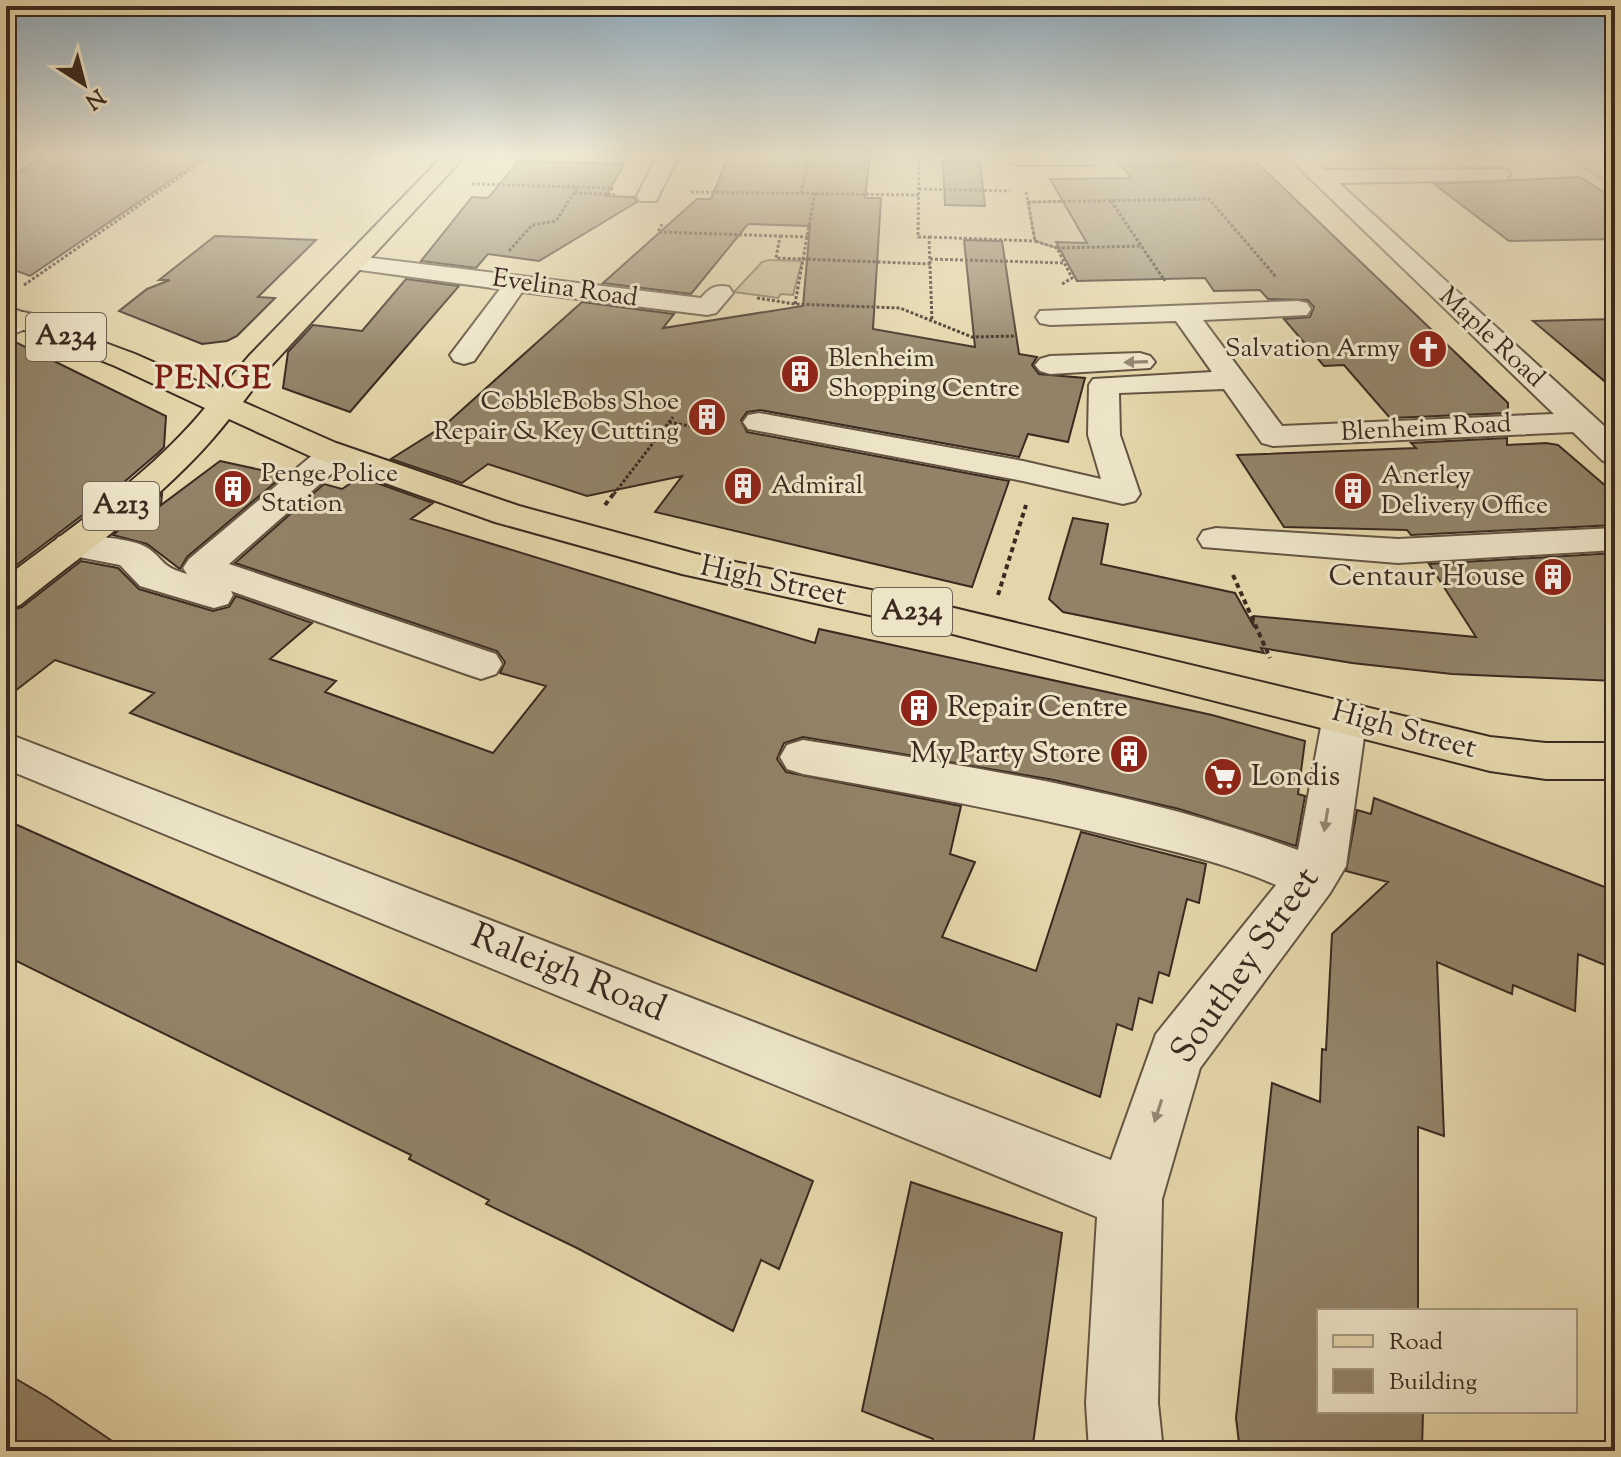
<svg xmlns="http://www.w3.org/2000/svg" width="1621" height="1457" viewBox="0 0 1621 1457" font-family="'Sorts Mill Goudy',serif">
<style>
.green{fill:#c7b993;stroke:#80725a;stroke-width:2}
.building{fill:#928368;stroke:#3a2a20;stroke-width:2}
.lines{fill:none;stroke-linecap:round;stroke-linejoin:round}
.minor-casing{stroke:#645542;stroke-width:4}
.major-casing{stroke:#3a2a20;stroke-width:4}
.path-far1{stroke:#3a2a20;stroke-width:3;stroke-dasharray:3 2;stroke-linecap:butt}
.path{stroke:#3a2a20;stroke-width:4;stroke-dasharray:5 4;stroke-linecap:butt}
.minor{fill:#ede4c8;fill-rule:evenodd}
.major{fill:#e4d6aa;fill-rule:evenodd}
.oneway{fill:#948774}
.labels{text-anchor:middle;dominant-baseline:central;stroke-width:6;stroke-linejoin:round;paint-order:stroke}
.far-street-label{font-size:26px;fill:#3a2a20;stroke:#ede4c8}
.far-poi-label{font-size:26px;fill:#3a2a20;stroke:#ede4c8;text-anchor:start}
.shield{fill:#ede4c8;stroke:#706252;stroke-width:2}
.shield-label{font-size:28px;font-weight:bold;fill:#3a2a20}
.poi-label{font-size:30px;fill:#3a2a20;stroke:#ede4c8;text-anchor:end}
.street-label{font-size:30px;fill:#3a2a20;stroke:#ede4c8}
.far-district-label{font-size:32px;font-weight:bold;letter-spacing:2px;fill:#7a1f14;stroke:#ede4c8}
.near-street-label{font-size:36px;fill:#3a2a20;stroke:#ede4c8}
</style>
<rect width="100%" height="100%" fill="#e4d6aa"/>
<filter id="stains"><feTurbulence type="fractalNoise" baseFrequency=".0025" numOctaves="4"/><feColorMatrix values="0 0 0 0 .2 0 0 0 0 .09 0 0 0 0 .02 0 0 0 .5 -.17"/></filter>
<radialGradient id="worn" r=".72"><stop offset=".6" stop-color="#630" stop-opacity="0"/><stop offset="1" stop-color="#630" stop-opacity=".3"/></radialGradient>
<!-- green -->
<path class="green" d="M1566,157H1615V187Z
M1111,201L1142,246L1057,248L1035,241L1028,202Z
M769,260L802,261L793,295L781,294L778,298L734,292L762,262Z"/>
<!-- building -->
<path class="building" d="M44,157H205L30,276L6,267V179Z
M728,157H870L865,198H881L873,329L975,347L964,240L1002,241L1019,354L1037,357L1032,365L1039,374L1085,378L1068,442L1028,434L1019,457L760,410L747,412L741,420L747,432L1009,481L972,587L655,512L682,476L587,496L488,464L462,483L391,459L445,425L582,302L674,314L663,328L803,306L810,226L748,224L691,294L603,283L697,199H711Z
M1115,157H1251L1508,403V413L1390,418L1344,365L1324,366L1284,319L1310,317L1314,307L1308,300L1268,299L1260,290L1214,291L1205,278L1077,281L1056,242L1087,243L1050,179L1131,178Z
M519,161L624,164L606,196L634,197L637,202L539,261L488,254L476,268L421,261L472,197L488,198Z
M943,161L980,162L985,206L945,205Z
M1580,177L1615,199V239L1509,241L1434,184Z
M215,236L316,240L258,297L275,298L237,336L227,341L202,344L119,311L147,289L170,280H159Z
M406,279L459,286L350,412L283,388L288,352L313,325L362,331Z
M1615,319V390L1533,321Z
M9,339L166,416L164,447L158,453L109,495L6,573V340Z
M1507,438V445L1546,443L1558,445L1615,494V525L1411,535L1407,530L1284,527L1237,455L1416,448L1411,443Z
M220,461L284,475L187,557L180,569L147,544L113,535L162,494L161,505Z
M360,477L433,503L411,519L815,643L819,629L1212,715L1305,741L1298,794L1305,796L1296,846L1179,809L1054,780L803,737L784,743L777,759L786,772L961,806L950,854L975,862L942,937L1036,971L1081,832L1206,864L1199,903L1187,899L1169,976L1159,972L1152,1003L1139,998L1132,1030L1117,1024L1100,1097L515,860L130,713L154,693L55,660L6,698V612L22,607L81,561L118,568L139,589L213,611L229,607L236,596L312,623L270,659L336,681L325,692L493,753L546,686L500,673L505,662L497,651L235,563L324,484L342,489Z
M1073,518L1108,524L1101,564L1235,593L1253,625L1254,616L1476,637L1429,564L1615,553V681L1452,674L1352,663L1261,648L1264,653L1063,612L1049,599Z
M1374,798L1615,891V969L1578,954L1575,1011L1513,985L1512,994L1437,962L1444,1136L1418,1127V1311H1319V1411H1423L1422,1451H1240L1236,1418L1272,1083L1320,1102L1322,1049L1326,1050L1332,934L1388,882L1346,871L1357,810L1371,814Z
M6,820L813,1181L779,1269L761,1260L733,1331L577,1248L486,1204L489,1200L409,1159L411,1155L6,956Z
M911,1182L1062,1233L1032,1451H931L933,1439L862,1411Z
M6,1373L47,1397L127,1451H6Z"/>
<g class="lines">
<defs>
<path id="minor" d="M657,157H678L656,201H640L637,196Z
M1010,157H1101L1102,159L1092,165H1019L1012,163Z
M1288,157H1310L1325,170L1507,169L1510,174L1507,179L1499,180L1339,183L1615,436V464L1603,461L1573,432L1273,446L1262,443L1224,389L1119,393L1120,435L1140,494L1135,501L1123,504L1023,481L759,431L748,429L743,422L748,415L759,413L1023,461L1101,479L1088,435L1089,385L1093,379L1212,372L1176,321L1050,325L1040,323L1036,317L1040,311L1298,301L1307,303L1311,309L1307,315L1203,320L1282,426L1554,414Z
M355,256L701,298C710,288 715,284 729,287L733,293L716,313L707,315L522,292L474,361L464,364L454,361L450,355L500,289L346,268L343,263L346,258Z
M23,312L33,314L37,320L33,326L6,337V318Z
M1140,353L1150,356L1155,362L1150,368L1050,374L1040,371L1035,365L1040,359L1050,356Z
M334,444L346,447L350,454L346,461L229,564L496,654L502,664L496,674L481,679L466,674L231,591L233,595L228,604L214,608L200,604L140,586L120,565L58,553L53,545L58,537C75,533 131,538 146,547C166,560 159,566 187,574L183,568L189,559L322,447Z
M1216,528L1398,539L1615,528V550L1398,563L1203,547L1198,539L1203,531Z
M1345,700L1360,705L1367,716L1346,866L1330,893L1200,1068L1162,1199L1158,1403L1163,1451H1089L1086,1403L1097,1217L6,769V733L1111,1160L1156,1034L1276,885C1226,863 1172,851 1119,838C1014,812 909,793 803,774L787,769L780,757L787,745L803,740C966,766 1144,792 1298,850L1323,716L1330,705Z"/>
<path id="major" d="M442,157H464L269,368L243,402L336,443L519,506L696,554L929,602L1490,737L1546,743H1615V779H1546L1490,771L929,628L682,574L495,522L312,457L229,419C172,492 92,547 20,605L6,609V577C75,524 150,475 205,408L115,366L6,323V306L135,354L219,391L249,356Z"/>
</defs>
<!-- minor casing -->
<use href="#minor" class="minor-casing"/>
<!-- major casing -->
<use href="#major" class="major-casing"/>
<!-- path-far1 -->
<path class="path-far1" d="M919,157L918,237H929L932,321
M1127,167L1181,166L1173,157
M472,184L612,188L609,194L616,195
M919,189L1010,191
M691,192L919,195
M1026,192L1028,202L1209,199L1276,277
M574,193L609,194
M801,193L809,157
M1111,201L1165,281
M1028,202L1035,241L1057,248
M662,224L658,232L780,236L776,258L931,264
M780,236L808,237
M929,237L1035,241
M509,251L532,225L556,221L577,188
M930,259L1065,263
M1062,284L1072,278L1057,248L1142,246
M24,285L209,157
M757,298L795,304L900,308L972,337L1017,336
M795,304L815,192
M669,422L715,431L723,429
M1437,463L1462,491
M614,494L673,417"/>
<!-- path -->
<path class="path" d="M605,505L615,492
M1233,575L1270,658
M998,595L1026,505"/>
<!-- minor -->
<use href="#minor" class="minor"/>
<!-- major -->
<use href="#major" class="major"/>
</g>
<!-- one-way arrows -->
<defs><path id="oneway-solid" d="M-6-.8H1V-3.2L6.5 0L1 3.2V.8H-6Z" transform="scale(2)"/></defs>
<g class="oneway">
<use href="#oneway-solid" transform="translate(1136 362) rotate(178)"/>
<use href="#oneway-solid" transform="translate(1326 820) rotate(99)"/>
<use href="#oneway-solid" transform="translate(1158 1111) rotate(108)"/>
</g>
<!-- sky -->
<linearGradient id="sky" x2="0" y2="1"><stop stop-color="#8faabc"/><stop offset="0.43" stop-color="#f3edd9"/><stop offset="1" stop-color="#f3edd9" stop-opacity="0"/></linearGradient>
<rect width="1621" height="361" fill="url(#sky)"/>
<!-- icons -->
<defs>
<symbol id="church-disc" viewBox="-11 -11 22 22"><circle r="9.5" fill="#8f2418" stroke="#ede4c8"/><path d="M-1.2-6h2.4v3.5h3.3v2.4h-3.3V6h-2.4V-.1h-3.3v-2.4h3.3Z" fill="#fff"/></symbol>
<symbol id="building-disc" viewBox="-11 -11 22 22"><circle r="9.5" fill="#8f2418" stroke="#ede4c8"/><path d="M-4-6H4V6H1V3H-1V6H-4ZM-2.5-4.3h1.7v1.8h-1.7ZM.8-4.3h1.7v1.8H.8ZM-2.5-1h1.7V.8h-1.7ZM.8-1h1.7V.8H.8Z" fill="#fff"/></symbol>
<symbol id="supermarket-disc" viewBox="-11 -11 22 22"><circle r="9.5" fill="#8f2418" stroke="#ede4c8"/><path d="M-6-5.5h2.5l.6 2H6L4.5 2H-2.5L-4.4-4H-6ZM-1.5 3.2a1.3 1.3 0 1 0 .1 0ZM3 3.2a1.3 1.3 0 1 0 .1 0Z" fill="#fff"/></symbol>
</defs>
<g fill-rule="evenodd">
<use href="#church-disc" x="1406" y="327" width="44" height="44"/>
<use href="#building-disc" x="778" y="352" width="44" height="44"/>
<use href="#building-disc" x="685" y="395" width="44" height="44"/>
<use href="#building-disc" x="721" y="464" width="44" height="44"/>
<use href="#building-disc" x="211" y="467" width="44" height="44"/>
<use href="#building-disc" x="1331" y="469" width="44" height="44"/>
<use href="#building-disc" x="1531" y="555" width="44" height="44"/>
<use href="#building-disc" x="897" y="686" width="44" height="44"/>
<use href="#building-disc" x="1107" y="732" width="44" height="44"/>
<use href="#supermarket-disc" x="1201" y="755" width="44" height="44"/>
</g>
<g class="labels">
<!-- far-street labels -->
<g class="far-street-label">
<text transform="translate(565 289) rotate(8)">Evelina Road</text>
<text transform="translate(1491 338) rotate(43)">Maple Road</text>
<text transform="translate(1426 429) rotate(-3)">Blenheim Road</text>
</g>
<!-- far-poi labels -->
<g class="far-poi-label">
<text x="1400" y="349" text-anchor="end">Salvation Army</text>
<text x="828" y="359">Blenheim<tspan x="828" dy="30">Shopping Centre</tspan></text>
<text x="679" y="402" text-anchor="end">CobbleBobs Shoe<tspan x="679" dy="30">Repair &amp; Key Cutting</tspan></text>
<text x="261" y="474">Penge Police<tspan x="261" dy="30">Station</tspan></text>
<text x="1381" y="476">Anerley<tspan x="1381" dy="30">Delivery Office</tspan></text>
<text x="771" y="486">Admiral</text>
</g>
<!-- shield labels -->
<g class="shield">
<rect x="26" y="313" width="80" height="48" rx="6"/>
<rect x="83" y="482" width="76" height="48" rx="6"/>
<rect x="872" y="588" width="80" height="48" rx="6"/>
</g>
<g class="shield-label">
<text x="66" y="337">A234</text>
<text x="121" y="506">A213</text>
<text x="912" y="612">A234</text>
</g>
<!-- poi labels -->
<g class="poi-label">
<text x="1525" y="577">Centaur House</text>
<text x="947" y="708" text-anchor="start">Repair Centre</text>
<text x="1101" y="754">My Party Store</text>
<text x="1251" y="777" text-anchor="start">Londis</text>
</g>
<!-- street labels -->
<g class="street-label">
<text transform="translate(773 582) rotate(12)">High Street</text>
<text transform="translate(1404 731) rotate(15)">High Street</text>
</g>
<!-- far-district labels -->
<g class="far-district-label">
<text x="214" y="380">PENGE</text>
</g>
<!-- near-street labels -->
<g class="near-street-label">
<text transform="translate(1246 966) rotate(-55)">Southey Street</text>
<text transform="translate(568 974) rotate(22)">Raleigh Road</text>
</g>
</g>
<!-- margin -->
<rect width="1621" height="1457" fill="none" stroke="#e4d6aa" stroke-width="32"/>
<rect x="8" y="8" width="1605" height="1441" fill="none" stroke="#3a2a20" stroke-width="4"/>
<rect x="16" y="16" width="1589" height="1425" fill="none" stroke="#3a2a20" stroke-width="2"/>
<!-- legend -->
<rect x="1317" y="1309" width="260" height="104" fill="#ede4c8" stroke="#a59a85" stroke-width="2"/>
<rect x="1333" y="1335" width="40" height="12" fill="#e4d6aa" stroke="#a59a85" stroke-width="2"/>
<text x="1389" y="1349" font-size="24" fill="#3a2a20">Road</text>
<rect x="1333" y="1369" width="40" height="24" fill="#928368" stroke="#a59a85" stroke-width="2"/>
<text x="1389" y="1389" font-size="24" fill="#3a2a20">Building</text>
<!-- north arrow -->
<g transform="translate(84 84) rotate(144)" stroke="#ede4c8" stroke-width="6" paint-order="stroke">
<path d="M0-6L14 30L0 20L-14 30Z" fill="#3a2a20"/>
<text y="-12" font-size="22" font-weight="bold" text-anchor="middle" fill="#3a2a20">N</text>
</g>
<rect width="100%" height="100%" filter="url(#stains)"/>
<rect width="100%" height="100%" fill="url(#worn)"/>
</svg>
